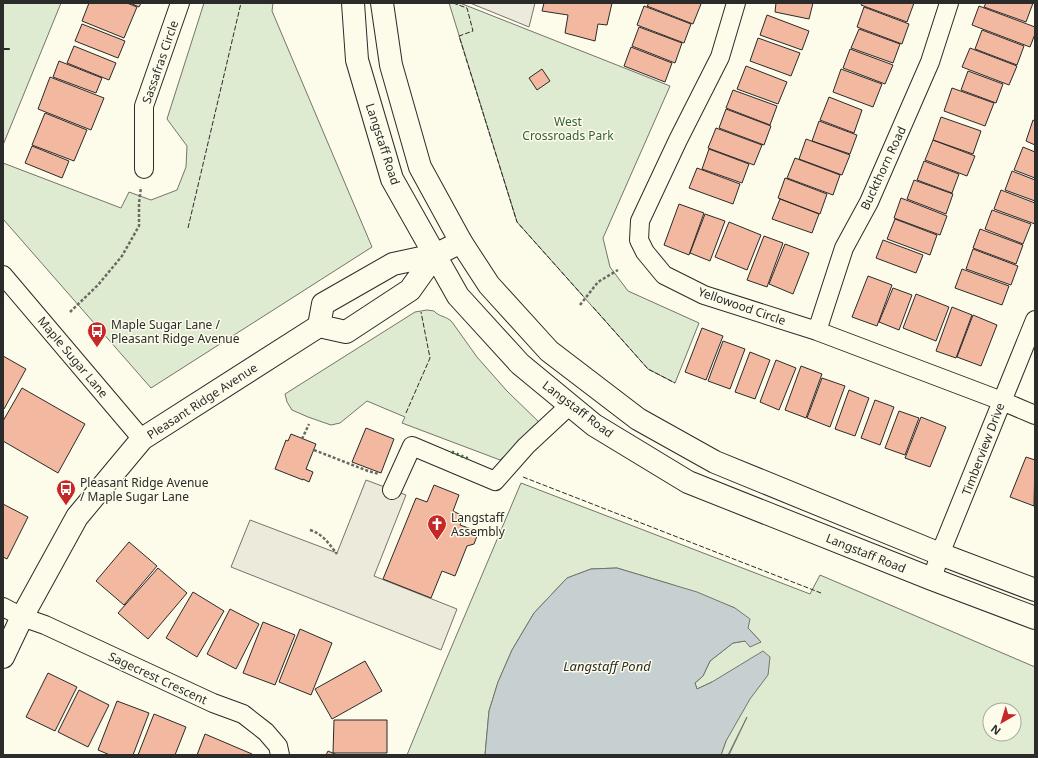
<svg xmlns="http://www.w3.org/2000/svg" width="1038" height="758" viewBox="0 0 1038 758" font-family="'Noto Sans',sans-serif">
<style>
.green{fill:#deebd1;stroke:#74746e;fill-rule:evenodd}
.parking{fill:#eceadb;stroke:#74746e}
.water{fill:#c7d0d0;stroke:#74746e}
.building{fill:#f2b8a0;stroke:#2b2b2b}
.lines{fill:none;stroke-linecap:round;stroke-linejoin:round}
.minor-casing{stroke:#2b2b2b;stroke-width:20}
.tertiary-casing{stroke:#2b2b2b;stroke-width:24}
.secondary-casing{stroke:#2b2b2b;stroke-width:24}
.path{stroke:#6a6964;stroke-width:2.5;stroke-dasharray:3 2;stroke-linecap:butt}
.minor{stroke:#fdfbea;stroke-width:18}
.tertiary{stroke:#fdfbea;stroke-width:22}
.secondary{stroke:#fdfbea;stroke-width:22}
.hedge{stroke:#34623c;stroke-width:3;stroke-dasharray:2 3;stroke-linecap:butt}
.fence{stroke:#2b2b2b;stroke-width:1;stroke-dasharray:5 2;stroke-linecap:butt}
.wall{stroke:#2b2b2b;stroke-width:2}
.labels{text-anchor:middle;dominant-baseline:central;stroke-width:3;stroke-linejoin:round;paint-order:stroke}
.street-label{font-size:12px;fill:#2b2b2b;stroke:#fdfbea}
.park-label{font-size:12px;fill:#34623c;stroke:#fdfbea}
.poi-label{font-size:12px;fill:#2b2b2b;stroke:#fdfbea;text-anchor:start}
.water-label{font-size:13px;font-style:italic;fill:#2b2b2b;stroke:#fdfbea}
</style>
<rect width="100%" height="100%" fill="#fdfbea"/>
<!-- green -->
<path class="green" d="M3,3H61L3,145Z
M204,3H273L272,11L372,247L151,388L3,219V163L121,208L129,192L151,200L177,190L186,167L187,146L167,119Z
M449,3H460L670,86L603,238L610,267L628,291L699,323L675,383L648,369L517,222Z
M427,310L434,311C439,317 447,316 452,322L477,357L507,391L542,425L500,460L402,423L405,417L367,401L340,423L331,425L308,417L292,410L287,402L285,394L415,312Z
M521,483L810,594L820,575L1035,667V755H729L747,717L728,755H721L726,741L712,682L697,689L695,683L703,676L710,661L733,643L745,641L761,642L748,628L735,608L670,584L617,568L591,569L567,578L534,613L512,650L498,682L489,711L485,755H407L443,667ZM990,710H1014V734H990Z"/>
<!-- parking -->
<path class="parking" d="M470,3H535L529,27Z
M366,480L406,495L374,576L457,609L441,650L231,567L250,520L337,553Z"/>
<!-- water -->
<path class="water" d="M617,568L697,592L735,608L750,619L748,628L761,642L750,647L745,641L733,643L710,661L703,676L695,683L697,689L712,682L763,651L770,657L768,675L750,699L726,741L721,755H485L489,711L498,682L512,650L534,613L567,578L591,569Z"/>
<!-- building -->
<path class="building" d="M89,3H127L137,7L124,38L82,21Z
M130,3H141L139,7Z
M544,3H612L607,25L598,24L595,41L565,33L568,15L542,11Z
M649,3H698L701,4L693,24L647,6Z
M776,3H813L809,19L775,12Z
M862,3H914L907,22L861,5Z
M986,3H1033L1026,22L984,7Z
M644,6L691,24L684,43L637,25Z
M979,6L1035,27V34L1030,47L972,25Z
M864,7L909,24L902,44L857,27Z
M767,15L809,31L802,50L760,35Z
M82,24L125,41L118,58L75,41Z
M639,27L682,43L675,63L632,46Z
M859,29L900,44L893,63L851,48Z
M982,30L1024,46L1017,65L975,49Z
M758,38L800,53L791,76L750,61Z
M74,46L116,63L109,80L67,63Z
M631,47L672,63L665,82L624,66Z
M970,48L1017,66L1009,85L962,67Z
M850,49L893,65L885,84L843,68Z
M59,61L102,78L96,93L53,77Z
M746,66L787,82L778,104L737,89Z
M542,69L550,81L537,90L529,78Z
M841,69L882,84L873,107L833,92Z
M968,71L1003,84L996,103L961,90Z
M50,77L104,98L91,130L38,109Z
M952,88L994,103L985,126L944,111Z
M733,90L777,106L770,125L726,108Z
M829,97L862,110L854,133L820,120Z
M726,109L771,126L764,145L719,128Z
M45,113L87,130L74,161L32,145Z
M941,117L981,131L973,154L933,140Z
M1033,120L1035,121V145L1026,141Z
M819,121L857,135L850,154L812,141Z
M716,128L762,145L754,165L708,148Z
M806,139L850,155L842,175L799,159Z
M933,140L975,156L967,176L925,160Z
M32,146L69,161L62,178L25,163Z
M1023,147L1035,152V178L1014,170Z
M709,149L749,164L742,183L702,169Z
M795,158L840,175L833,195L787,178Z
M924,161L959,174L952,193L917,180Z
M697,168L740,184L733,204L689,188Z
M1012,171L1035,180V201L1005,190Z
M785,178L827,194L820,214L778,198Z
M914,180L953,194L946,214L907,199Z
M1001,190L1035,203V224L994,209Z
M901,198L947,216L940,235L894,218Z
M780,199L819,214L812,233L772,219Z
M679,204L704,213L689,255L664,245Z
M992,210L1031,224L1023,244L985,229Z
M705,214L725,221L710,261L690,253Z
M895,219L937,235L930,255L887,239Z
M729,222L761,235L747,270L715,257Z
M980,229L1023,245L1016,264L973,248Z
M764,236L783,243L767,287L747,280Z
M883,240L923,255L916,273L876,258Z
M785,244L809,253L793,294L769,284Z
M973,249L1018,266L1011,285L966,269Z
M962,269L1009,286L1002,305L955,288Z
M868,276L892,285L877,326L852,317Z
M893,288L912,295L899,330L879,322Z
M916,294L949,307L936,341L903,328Z
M952,307L972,315L956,358L936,351Z
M973,315L997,325L981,366L957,357Z
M702,328L723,336L706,380L685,372Z
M723,341L745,349L730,389L708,381Z
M750,352L770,360L755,399L735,392Z
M3,356L26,369L4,409H3Z
M776,360L796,368L779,410L760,402Z
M801,366L822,374L806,418L785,410Z
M822,378L845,386L830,427L807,418Z
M22,388L85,424L58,473L3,441V421Z
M849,390L869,398L855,436L835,429Z
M875,400L894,407L880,445L861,438Z
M899,411L919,418L905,455L885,448Z
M921,417L946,427L930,467L905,458Z
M366,428L394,439L381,473L352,462Z
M291,434L316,444L306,469L313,472L309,482L303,479V480L275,469L286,440L288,441Z
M1026,457L1035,460L1034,506L1010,497Z
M434,485L459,495L453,511L463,516L460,525L474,530L477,536L474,544L467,546L455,576L442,571L431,598L383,579L416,498L427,502Z
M3,504L28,517L7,559L3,557Z
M129,542L157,566L124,605L96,581Z
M158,568L187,593L148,639L118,613Z
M193,592L224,611L197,657L166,638Z
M230,609L259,624L236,669L207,654Z
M263,622L295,635L275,685L243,673Z
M300,629L332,643L311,695L279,682Z
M365,661L382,691L332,719L315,689Z
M48,673L77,687L55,731L26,717Z
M79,690L109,705L88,747L58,732Z
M117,701L149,713L133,755H110L98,750Z
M154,714L186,727L175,755H138Z
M334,720H387V753H333Z
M205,734L252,754V755H197Z
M328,751L337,755H326Z"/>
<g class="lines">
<defs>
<path id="minor" d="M736,3L720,57L678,140L640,221L639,240L645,252L664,275L704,295L817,331L1002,401L1035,415
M144,169V106L180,3
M3,275L142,439
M817,331L844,248L869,202L930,62L949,3
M392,490L412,446L495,481L526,446L570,405
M932,579L940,554L1035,320
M3,607L22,617L45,625L213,703L243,714L266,732L278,746L280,755"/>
<path id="tertiary" d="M319,326L323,304L393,264L435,255L461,242
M3,657L22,617L77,517L142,439L319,326L346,332L410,290L435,255"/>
<path id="secondary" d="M353,3L357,60L392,179L458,296L520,364L594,425L688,482L932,579L1035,618
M382,3L391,65L420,167L461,242L489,285L549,351L638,419L715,462L940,554L1035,590"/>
</defs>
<!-- minor casing -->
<use href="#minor" class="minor-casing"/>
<!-- tertiary casing -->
<use href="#tertiary" class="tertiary-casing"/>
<!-- secondary casing -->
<use href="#secondary" class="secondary-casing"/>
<!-- path -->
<path class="path" d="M580,305L598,282L618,270
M70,312L98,285L122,256L139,226V203L141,187
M302,439L309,424
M314,450L368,471L379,474
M310,530C323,534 329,544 337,554"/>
<!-- minor -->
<use href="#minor" class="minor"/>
<!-- tertiary -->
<use href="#tertiary" class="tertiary"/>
<!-- secondary -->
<use href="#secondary" class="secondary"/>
<!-- hedge -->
<path class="hedge" d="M452,452L469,459"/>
<!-- fence -->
<path class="fence" d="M453,3L467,8L473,31L459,36L517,222L583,296
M188,228L241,3
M593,307L648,369L675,383
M406,413L430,358L421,312
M523,477L821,593"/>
<!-- wall -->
<path class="wall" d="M3,49H9"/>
</g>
<!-- icons -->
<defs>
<symbol id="bus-pin" viewBox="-11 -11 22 30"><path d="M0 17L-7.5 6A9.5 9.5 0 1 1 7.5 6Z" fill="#c62828" stroke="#fdfbea"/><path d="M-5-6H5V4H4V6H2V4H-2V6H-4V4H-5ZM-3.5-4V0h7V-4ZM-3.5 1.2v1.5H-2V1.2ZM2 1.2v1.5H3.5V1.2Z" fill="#fff"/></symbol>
<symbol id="church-pin" viewBox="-11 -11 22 30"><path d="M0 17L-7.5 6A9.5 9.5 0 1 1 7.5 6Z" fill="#c62828" stroke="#fdfbea"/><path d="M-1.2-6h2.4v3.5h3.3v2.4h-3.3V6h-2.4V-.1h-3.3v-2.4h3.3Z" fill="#fff"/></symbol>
</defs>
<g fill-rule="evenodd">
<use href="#bus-pin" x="86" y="320" width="22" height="30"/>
<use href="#bus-pin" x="55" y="478" width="22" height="30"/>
<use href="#church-pin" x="426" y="513" width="22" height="30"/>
</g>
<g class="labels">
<!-- street labels -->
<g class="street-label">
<text transform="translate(160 62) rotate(-71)">Sassafras Circle</text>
<text transform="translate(383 144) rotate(72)">Langstaff Road</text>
<text transform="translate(883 168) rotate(-65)">Buckthorn Road</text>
<text transform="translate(742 306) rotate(19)">Yellowood Circle</text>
<text transform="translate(73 357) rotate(50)">Maple Sugar Lane</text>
<text transform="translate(202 401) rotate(-33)">Pleasant Ridge Avenue</text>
<text transform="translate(578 409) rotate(37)">Langstaff Road</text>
<text transform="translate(983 449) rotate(-69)">Timberview Drive</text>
<text transform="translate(866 553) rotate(22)">Langstaff Road</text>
<text transform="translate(158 678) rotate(25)">Sagecrest Crescent</text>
</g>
<!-- park labels -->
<g class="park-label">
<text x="568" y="121">West<tspan x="568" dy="14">Crossroads Park</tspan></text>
</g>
<!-- poi labels -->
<g class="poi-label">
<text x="111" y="324">Maple Sugar Lane /<tspan x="111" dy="14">Pleasant Ridge Avenue</tspan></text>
<text x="80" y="482">Pleasant Ridge Avenue<tspan x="80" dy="14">/ Maple Sugar Lane</tspan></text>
<text x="451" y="517">Langstaff<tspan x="451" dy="14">Assembly</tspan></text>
</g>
<!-- water labels -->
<g class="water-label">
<text x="607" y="666">Langstaff Pond</text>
</g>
</g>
<!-- border -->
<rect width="1038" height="758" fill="none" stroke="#2b2b2b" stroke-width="8"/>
<!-- north arrow -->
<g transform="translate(1002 722) rotate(218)"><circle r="19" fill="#fdfbea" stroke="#a9a89e"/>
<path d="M0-3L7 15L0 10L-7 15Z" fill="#c62828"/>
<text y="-6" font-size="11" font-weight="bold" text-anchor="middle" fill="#2b2b2b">N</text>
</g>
</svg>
